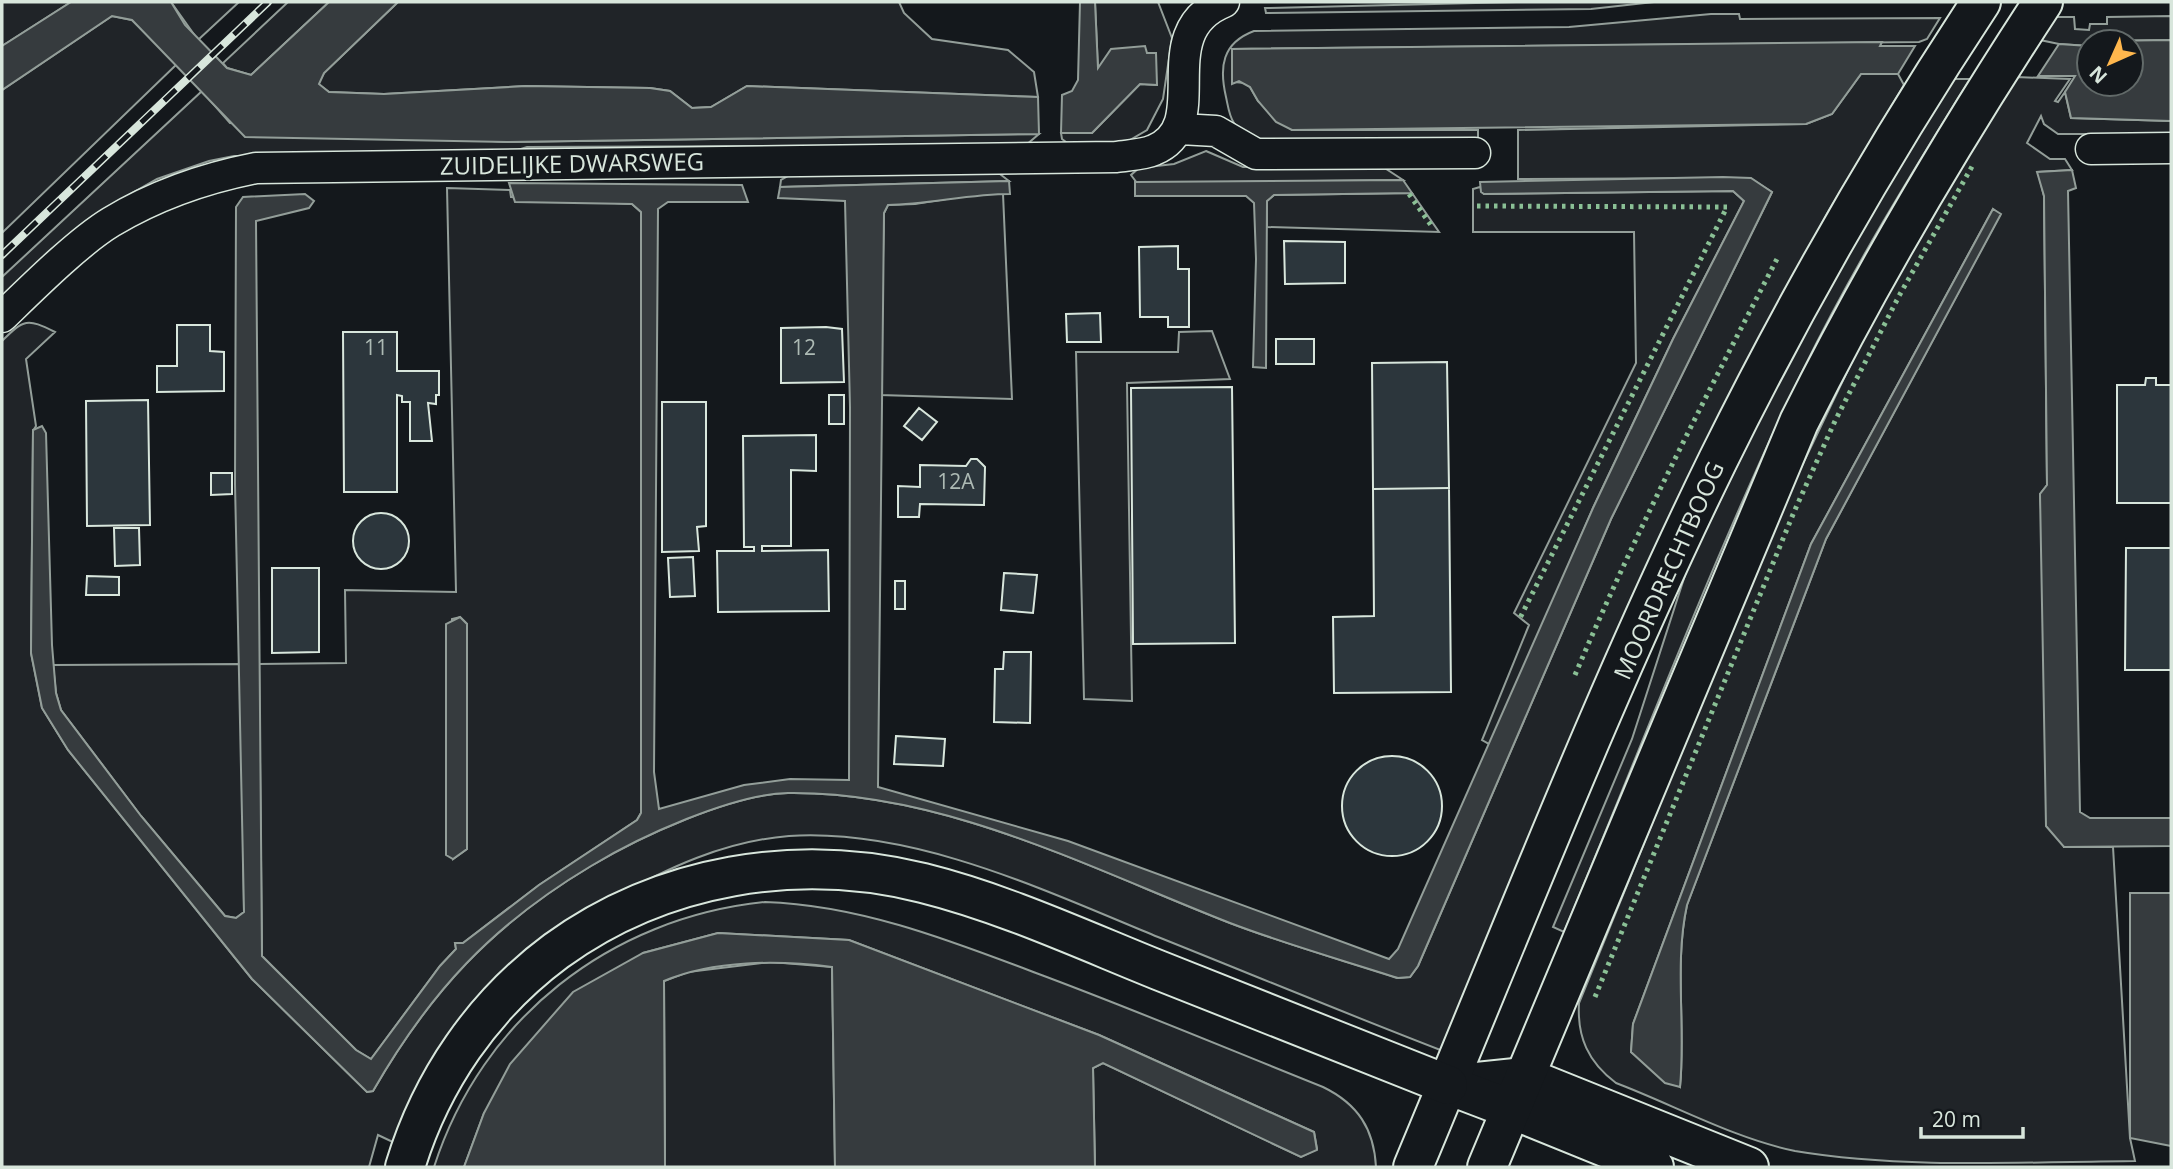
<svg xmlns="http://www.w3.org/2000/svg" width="2173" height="1169" viewBox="0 0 2173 1169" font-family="'Open Sans',sans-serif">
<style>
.green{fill:#202428;stroke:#939e99;stroke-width:2;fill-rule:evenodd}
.water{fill:#363b3e;stroke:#939e99;stroke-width:2}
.building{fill:#2c363c;stroke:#d8e6dc;stroke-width:2}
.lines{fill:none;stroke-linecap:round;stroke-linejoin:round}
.minor-casing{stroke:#d8e6dc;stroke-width:33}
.tertiary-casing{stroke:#d8e6dc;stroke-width:42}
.primary-casing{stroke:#d8e6dc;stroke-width:42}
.motorway-casing{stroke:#d8e6dc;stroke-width:42}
.minor{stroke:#14181c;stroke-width:30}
.tertiary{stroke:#14181c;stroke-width:38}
.primary{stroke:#14181c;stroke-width:38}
.motorway{stroke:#14181c;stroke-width:38}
.rail-casing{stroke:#d8e6dc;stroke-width:8}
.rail{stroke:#14181c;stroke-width:5;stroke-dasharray:16;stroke-linecap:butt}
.hedge{stroke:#8ac095;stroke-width:5;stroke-dasharray:3.5 5;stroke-linecap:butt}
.labels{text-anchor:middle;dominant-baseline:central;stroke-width:5;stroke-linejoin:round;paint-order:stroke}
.number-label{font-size:21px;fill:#adbab4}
.street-label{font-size:24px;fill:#d8e6dc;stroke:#14181c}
</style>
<rect width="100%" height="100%" fill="#14181c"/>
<!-- green -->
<path class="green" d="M2,2H71L2,46Z
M171,2H239L198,40Z
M288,2H329L251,75L227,68L223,63Z
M398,2H899L904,13L932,39L1008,50L1034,72L1038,97L747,86L711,107L692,108L670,91L650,88L526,86L384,94L329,92L318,84L324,73Z
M1095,2H1158L1172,38L1163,99L1147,130L1123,144L1070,145L1062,139L1061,133H1092L1140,84L1157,85L1098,70Z
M1517,2H1654L1591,9L1266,13L1265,8Z
M1711,14H1739L1740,19L1940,18L1927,39L1919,42L1232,49L1235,82L1245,83L1250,87L1258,101L1292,130H1478V143L1267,141C1255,137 1241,134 1234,123C1229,116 1228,106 1226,97C1219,67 1222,43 1254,31L1569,27Z
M112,16L132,20L177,64L2,233V90Z
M2171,16V40L2100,41L2089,42V46L2059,44L2040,40L2055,17H2074L2075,29L2089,30L2090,24H2107V17Z
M1861,74H1898L1904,85L1828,212L1733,388L1443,1051C1347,1014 1253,975 1158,937C1046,891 914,828 789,836C725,841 667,868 612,899L397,1144L378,1135L369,1167H2V341C24,319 27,318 55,332L26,359L36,426L33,431L31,653L42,708L68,750L252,979L367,1092L373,1091C430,992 492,925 591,866C639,837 732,794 788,793C943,791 1089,868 1230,923C1285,944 1342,960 1397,978L1410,977L1418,966L1611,519L1772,192L1750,178L1518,179V130L1806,124L1832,114Z
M2016,77L2070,79L2055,101L2058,102L2065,92L2071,118L2171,121V134H2058L2044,124L2041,116L2027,143L2050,159H2065L2072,170L2038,172L2044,196L2047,485L2040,494L2064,847H2113L2130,1138L2135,1161C2025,1162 1902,1169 1795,1151C1733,1138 1674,1105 1616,1083C1588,1062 1577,1037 1579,1003L1774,524L1884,295ZM1993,209L2000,215L1826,539L1687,905C1674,964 1686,1027 1680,1087L1631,1052L1633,1024L1811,544Z
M1952,79H1970C1911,174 1853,268 1804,368C1715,551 1643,744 1564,932L1553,927L1632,739L1688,566L1789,360L1901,161Z
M202,91L230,123L507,142L1039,134L1026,145L527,147L508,153L234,156L209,161L157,179L99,212L2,297V277Z
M1206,151L1243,167L1380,165L1403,180L1137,183L1131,175L1139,168L1174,164Z
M996,171L1009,181L780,187L781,180L788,176Z
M1480,187L1484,194L1733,191L1744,201L1673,339L1593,508L1491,745L1482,740L1529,625L1514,613L1636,363L1634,232H1473V189Z
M447,188L510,190L511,197L632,204L641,212V813L637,820L539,885L463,943H455L456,949L440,966L371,1059L356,1050L262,956L259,664L346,663L345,590L456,592ZM460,617L467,624V849L453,859L452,619Z
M1412,193L1439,232L1267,227V201L1274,195Z
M978,194H1003L1012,399L880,395L884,213L888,205L915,204Z
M1212,331L1230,379L1127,383L1132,701L1084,699L1076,352H1178L1179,332Z
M241,664L244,912L236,918L225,916L141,816L61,710L56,693L53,665Z
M765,902C859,905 949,940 1036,973C1133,1009 1228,1049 1323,1087C1358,1104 1374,1129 1376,1167H1095L1093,1068L1103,1063L1301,1157L1317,1149L1314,1132L1099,1035L849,940L718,933L643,953L484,1113L464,1167H434C482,1018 610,918 765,902Z
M771,962L832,967L835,1167H665L664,981L688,972Z"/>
<!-- water -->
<path class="water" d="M71,2H171L185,25L227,68L251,75L329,2H398L324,73L319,84L329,92L384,94L526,86L650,88L670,91L692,108L711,107L747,86L1038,97L1039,134L507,142L245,137L132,20L112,16L2,90V46Z
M1080,2H1095L1098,68L1111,49L1145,46L1147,53H1156L1157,85L1140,84L1092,133H1061L1062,95L1072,91L1078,80Z
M2171,40V121L2071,118L2065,92L2075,76H2038L2059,44L2089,46V84H2131V42L2100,41Z
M1882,42L1880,46H1915L1898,74H1861L1832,114L1806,124L1292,130L1276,122L1258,101L1250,87L1239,81L1232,84V49Z
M2072,170L2076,188L2068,191L2080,812L2090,818H2171V846L2064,847L2046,826L2040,494L2047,485L2044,196L2037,172Z
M1723,177L1751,178L1772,192L1611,519L1418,966L1410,977L1398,978C1342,960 1285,944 1230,923C1089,868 943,791 788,793C732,794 639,837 591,866C492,925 430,992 373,1091L367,1092L252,979L68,750L42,708L31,653L33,430L42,426L46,433L52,645L56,693L61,710L141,816L225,916L236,918L244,912L235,484L236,207L243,197L305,194L314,201L309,208L256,221L262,956L356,1050L371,1059L440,966L456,949L455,943H463L539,885L637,820L641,813V212L632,204L515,202L509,183L742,185L748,202H668L658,209L654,772L659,809L744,785L790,779L849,780L850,407L845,201L778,198L780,187L1009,181L1010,194C969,194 930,204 888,205L884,213L878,787L1068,841L1389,959L1398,949L1593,508L1673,339L1744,201L1733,191L1484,194L1481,192L1480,182Z
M1403,180L1412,193L1274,195L1267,201L1266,368L1253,367L1256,259L1254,203L1246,196H1135V182Z
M1993,209L2001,214L1826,539L1687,905C1674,964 1686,1027 1680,1087L1665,1083L1631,1052L1633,1024L1811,544Z
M460,617L467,624V849L453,859L446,855V624Z
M2130,893H2171V1146L2130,1138Z
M718,933L849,940L1099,1035L1314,1132L1317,1150L1301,1157L1103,1063L1093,1068L1095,1167H835L832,967C778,960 714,960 664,981L665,1167H464L484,1113L510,1064L573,992L643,953Z"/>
<!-- building -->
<path class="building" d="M1284,241L1345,242V283L1285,284Z
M1178,246V269H1189V327H1168V317H1140L1139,247Z
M1100,313L1101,342H1067L1066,314Z
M177,325H210V351L224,352V391L157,392V366H177Z
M826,327L842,329L844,382L781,383V328Z
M343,332H397V371H439V395H436V404L428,403L432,441H410V402H402V396L397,395V492H344Z
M1276,339H1314V364H1276Z
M1447,362L1449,488L1373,489L1372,363Z
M2146,378H2156V385H2171V503H2117V385H2145Z
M1232,387L1235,643L1133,644L1131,388Z
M829,395H844V424H829Z
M148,400L150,525L87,526L86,401Z
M662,402H706V526L697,527L699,551L662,552Z
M919,408L937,422L922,440L904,426Z
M816,435V471L791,470V546H762V551L828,550L829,611L718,612L717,551H754V547H744L743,436Z
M971,459H977L985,467L984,505L920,504L919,517H898V486L920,487V465L966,466Z
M211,473H232V494L211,495Z
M1449,488L1451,692L1334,693L1333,617L1374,616L1373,489Z
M353 541a28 28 0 1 1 56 0a28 28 0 1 1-56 0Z
M114,528H139L140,565L115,566Z
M2126,548H2171V670H2125Z
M693,557L695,596L670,597L668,558Z
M272,568H319V652L272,653Z
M1004,573L1037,575L1033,613L1001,610Z
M87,576L119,577V595H86Z
M895,581H905V609H895Z
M1004,652H1031L1030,723L994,722L995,669H1003Z
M896,736L945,739L943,766L894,764Z
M1342 806a50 50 0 1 1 100 0a50 50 0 1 1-100 0Z"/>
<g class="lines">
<defs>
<path id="minor" d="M1180,129L1216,131L1256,154L1475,153
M2091,149L2171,148
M2,317C31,289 78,242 111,222C156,195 205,178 256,168L1116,157C1128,155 1143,155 1154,150C1216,124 1148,33 1224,2"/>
<path id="tertiary" d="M1448,1085L1525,1077L1749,1167
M1511,1109L1654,1167"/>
<path id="primary" d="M1448,1085L1511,1109
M1413,1167C1512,931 1605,690 1718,460C1796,302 1884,149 1981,2
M1487,1167L1799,422C1872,276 1954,138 2043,2"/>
<path id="motorway" d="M405,1167C431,1081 483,1005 556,951C662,874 797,852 923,883C1003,903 1081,939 1158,970C1254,1009 1351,1047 1448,1085"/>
</defs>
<!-- minor casing -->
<use href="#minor" class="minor-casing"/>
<!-- tertiary casing -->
<use href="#tertiary" class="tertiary-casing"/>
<!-- primary casing -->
<use href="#primary" class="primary-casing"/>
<!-- motorway casing -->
<use href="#motorway" class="motorway-casing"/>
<!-- minor -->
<use href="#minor" class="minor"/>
<!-- tertiary -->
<use href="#tertiary" class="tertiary"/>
<!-- primary -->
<use href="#primary" class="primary"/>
<!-- motorway -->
<use href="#motorway" class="motorway"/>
<defs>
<path id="rail" d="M2,255L268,2"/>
</defs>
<!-- rail casing -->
<use href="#rail" class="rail-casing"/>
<!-- rail -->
<use href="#rail" class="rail"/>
<!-- hedge -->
<path class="hedge" d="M1409,194L1433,228
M1477,206L1727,207L1520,618
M1575,675C1636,531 1707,394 1779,255
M1595,997L1794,512L1835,421L1899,296L1974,163"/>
</g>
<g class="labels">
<!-- number labels -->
<g class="number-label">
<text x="376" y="347">11</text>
<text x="804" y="347">12</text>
<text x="956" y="481">12A</text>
</g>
<!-- street labels -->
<g class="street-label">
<text transform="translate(572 163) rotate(-1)">ZUIDELIJKE DWARSWEG</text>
<text transform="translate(1668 570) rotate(-66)">MOORDRECHTBOOG</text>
</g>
</g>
<!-- border -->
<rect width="2173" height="1169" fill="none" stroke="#d8e6dc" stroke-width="7"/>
<!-- north arrow -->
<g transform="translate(2110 63) rotate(225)"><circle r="33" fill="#14181c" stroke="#626a69" stroke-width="2"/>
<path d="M0-5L12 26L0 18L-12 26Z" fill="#ffb74d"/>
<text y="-10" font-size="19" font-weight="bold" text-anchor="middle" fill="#d8e6dc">N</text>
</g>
<!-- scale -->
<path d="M1921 1127v10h102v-10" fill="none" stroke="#d8e6dc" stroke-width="3.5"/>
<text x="1932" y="1127" font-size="21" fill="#d8e6dc" stroke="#14181c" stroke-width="5" paint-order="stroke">20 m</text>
</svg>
